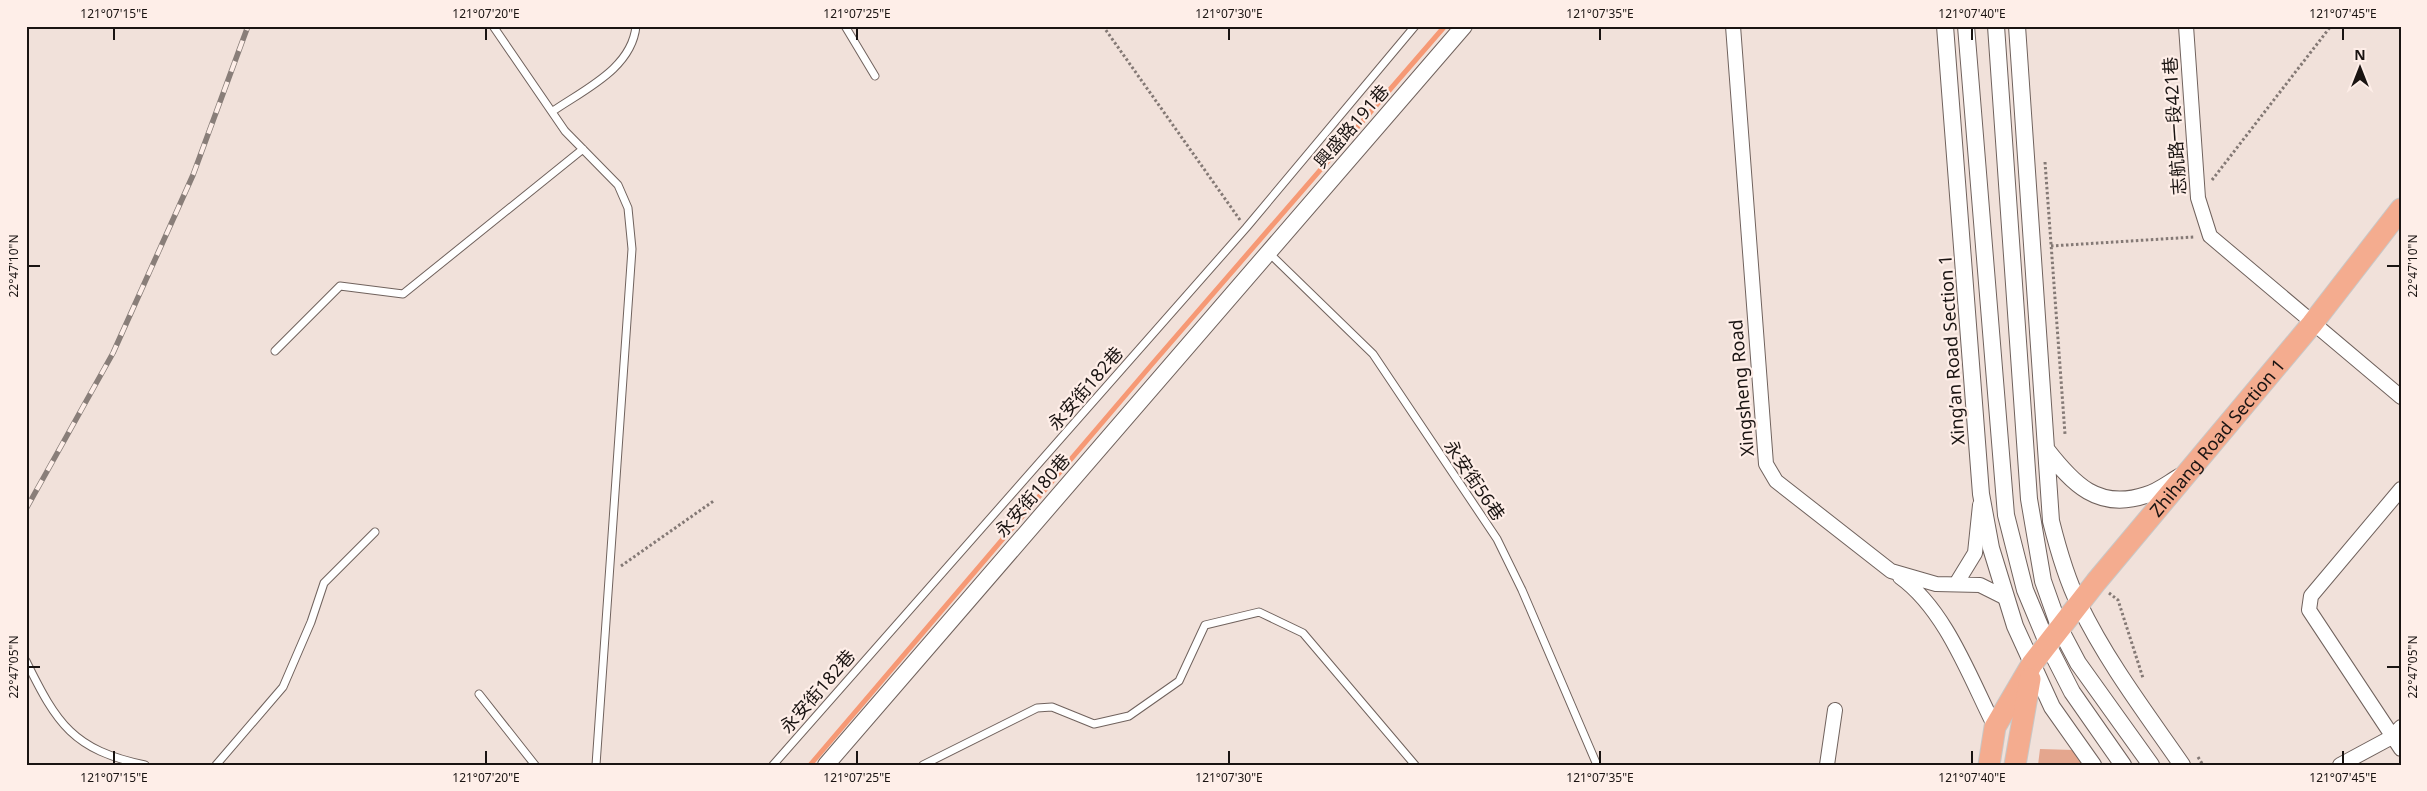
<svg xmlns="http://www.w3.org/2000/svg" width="2427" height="791" viewBox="0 0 2427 791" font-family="'Noto Sans','Noto Sans TC',sans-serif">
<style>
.green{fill:#e4a68e}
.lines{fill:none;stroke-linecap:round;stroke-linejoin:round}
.stream{stroke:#f69975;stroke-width:5}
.service-casing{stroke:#70625d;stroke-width:9}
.minor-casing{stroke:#70625d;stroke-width:16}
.tertiary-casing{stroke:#70625d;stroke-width:18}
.primary-casing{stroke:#c8c7c6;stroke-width:23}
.path{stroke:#847975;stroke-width:3;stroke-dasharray:2.5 2.5;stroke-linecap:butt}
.service{stroke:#fff;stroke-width:7}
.minor{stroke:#fff;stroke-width:14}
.tertiary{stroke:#fff;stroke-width:16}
.primary{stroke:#f4ac8f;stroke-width:21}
.rail-casing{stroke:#897e79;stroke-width:5.5}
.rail{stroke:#feeee8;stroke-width:4;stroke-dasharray:11;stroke-linecap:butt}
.ticks{fill:none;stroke:#1a1412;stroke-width:2}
.labels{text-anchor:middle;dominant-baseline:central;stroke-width:4.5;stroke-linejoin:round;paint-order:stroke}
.street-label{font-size:18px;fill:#1a1412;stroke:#feeee8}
.neatline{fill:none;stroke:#1a1412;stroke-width:2}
.ticks-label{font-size:12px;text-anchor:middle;fill:#1a1412}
</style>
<rect width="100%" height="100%" fill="#f1e1da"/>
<!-- green -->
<path class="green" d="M2040,749L2074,750L2084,765H2038Z"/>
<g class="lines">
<!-- stream -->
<path class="stream" d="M810,765L1153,363L1445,26"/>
<defs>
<path id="service" d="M493,26L565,131L618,185L628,208L632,249L596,765
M845,26L875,76
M553,111C585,89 632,68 636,26
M1268,252L1373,354L1497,539L1522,590L1597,765
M275,351L340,286L403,294L583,149
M26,661C57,724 73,750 145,765
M479,694L535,765
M216,765L283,687L311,622L324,583L375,532
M773,765L1246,228L1415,26
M923,765L1037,708L1052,707L1094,724L1129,716L1179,681L1205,625L1259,612L1303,633L1415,765"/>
<path id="minor" d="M1733,26L1766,464L1776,481L1891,571L1936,584L1980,585L2004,597
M2186,26L2198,198L2210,236L2401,397
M2401,489L2311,596L2309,610L2401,749
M1900,577C1946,610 1970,678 1995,727
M1956,584L1975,553L1980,505
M1827,765L1835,710
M2340,765L2392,737L2401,727"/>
<path id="tertiary" d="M1945,26L1981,494L1991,548L2015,626L2052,707L2093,765
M1966,26L2006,515L2025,590L2048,645L2072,692L2123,765
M1996,26L2029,499L2043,581L2060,629L2078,663L2151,765
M2017,26L2051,521C2058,549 2066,578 2079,604C2107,662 2146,713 2182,765
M2046,449C2073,484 2098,511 2146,495C2158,492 2170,482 2181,476
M826,765L1464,26"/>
<g id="primary">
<path id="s1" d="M1989,765L1995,727L2032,664L2096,582L2312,324L2401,209"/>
<path d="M2015,765L2030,679"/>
</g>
</defs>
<!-- service casing -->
<use href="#service" class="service-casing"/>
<!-- minor casing -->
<use href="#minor" class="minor-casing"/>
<!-- tertiary casing -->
<use href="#tertiary" class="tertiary-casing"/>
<!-- primary casing -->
<use href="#primary" class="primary-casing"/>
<!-- path -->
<path class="path" d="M1103,26L1240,220
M2045,162L2065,434
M2212,180L2331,26
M2051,246L2194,237
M621,566L715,500
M2109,593L2118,600L2143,678
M2198,757L2203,765"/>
<!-- service -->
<use href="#service" class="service"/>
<!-- minor -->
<use href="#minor" class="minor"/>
<!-- tertiary -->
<use href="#tertiary" class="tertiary"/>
<!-- primary -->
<use href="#primary" class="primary"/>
<defs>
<path id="rail" d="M26,509L113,353L193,175L248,26"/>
</defs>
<!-- rail casing -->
<use href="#rail" class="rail-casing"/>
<!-- rail -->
<use href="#rail" class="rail"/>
</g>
<!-- ticks -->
<path class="ticks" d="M114,28V40M486,28V40M857,28V40M1229,28V40M1600,28V40M1972,28V40M2343,28V40M28,266H40M2387,266H2400M28,667H40M2387,667H2400M114,751V764M486,751V764M857,751V764M1229,751V764M1600,751V764M1972,751V764M2343,751V764"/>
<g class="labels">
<!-- street labels -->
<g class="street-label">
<text transform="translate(1351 126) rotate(-49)">興盛路191巷</text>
<text transform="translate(2174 126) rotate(-94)">志航路一段421巷</text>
<text transform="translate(1951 350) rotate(-94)">Xing’an Road Section 1</text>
<text transform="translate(1085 388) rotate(-49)">永安街182巷</text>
<text transform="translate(1741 388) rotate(-95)">Xingsheng Road</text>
<text stroke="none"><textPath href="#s1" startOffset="404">Zhihang Road Section 1</textPath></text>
<text transform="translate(1475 480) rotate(56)">永安街56巷</text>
<text transform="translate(1032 495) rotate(-49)">永安街180巷</text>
<text transform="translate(817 691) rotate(-49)">永安街182巷</text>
</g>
</g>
<!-- border -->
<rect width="2427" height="791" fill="none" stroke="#feeee8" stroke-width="55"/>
<!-- north arrow -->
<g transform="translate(2360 68)" stroke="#feeee8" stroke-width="4" paint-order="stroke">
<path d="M0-4L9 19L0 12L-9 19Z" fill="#1a1412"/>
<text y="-8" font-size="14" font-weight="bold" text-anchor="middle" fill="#1a1412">N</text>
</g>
<rect x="28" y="28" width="2372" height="736" class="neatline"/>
<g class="ticks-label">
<text x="114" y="18">121°07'15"E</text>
<text x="486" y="18">121°07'20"E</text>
<text x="857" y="18">121°07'25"E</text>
<text x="1229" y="18">121°07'30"E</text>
<text x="1600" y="18">121°07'35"E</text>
<text x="1972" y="18">121°07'40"E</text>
<text x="2343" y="18">121°07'45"E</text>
<text transform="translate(14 266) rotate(-90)" y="4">22°47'10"N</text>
<text transform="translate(2413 266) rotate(-90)" y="4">22°47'10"N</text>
<text transform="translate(14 667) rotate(-90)" y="4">22°47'05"N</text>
<text transform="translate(2413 667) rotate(-90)" y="4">22°47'05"N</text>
<text x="114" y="782">121°07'15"E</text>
<text x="486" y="782">121°07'20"E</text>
<text x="857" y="782">121°07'25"E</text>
<text x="1229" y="782">121°07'30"E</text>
<text x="1600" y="782">121°07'35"E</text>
<text x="1972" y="782">121°07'40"E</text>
<text x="2343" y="782">121°07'45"E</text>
</g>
</svg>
